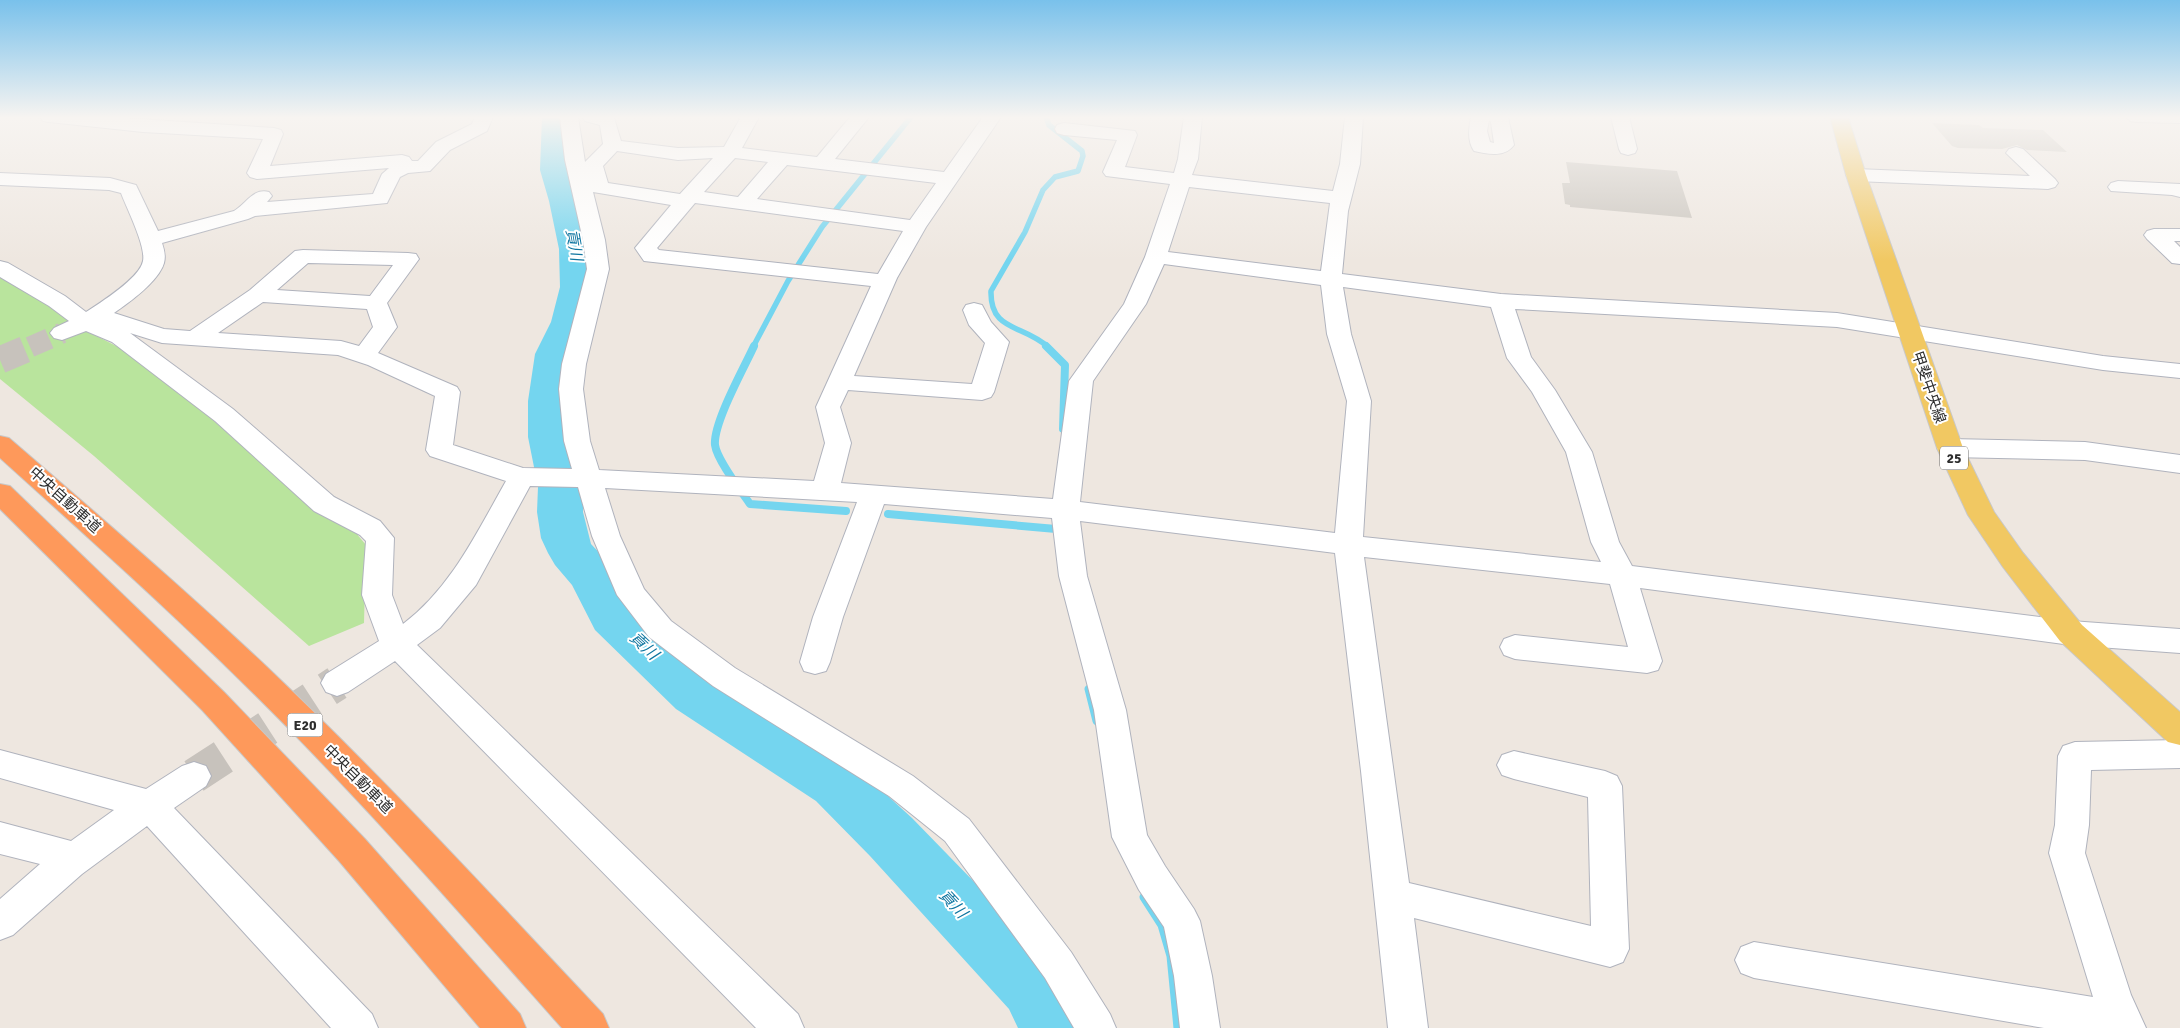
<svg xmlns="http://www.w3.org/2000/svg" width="2180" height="1028" viewBox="0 0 2180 1028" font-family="Signika,'Noto Sans JP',sans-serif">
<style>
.green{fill:#b9e49d}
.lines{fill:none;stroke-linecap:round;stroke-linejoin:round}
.stream-far2{stroke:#74d5ef;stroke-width:5.5}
.stream-far1{stroke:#74d5ef;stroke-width:8}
.stream{stroke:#74d5ef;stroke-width:9}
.river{fill:#74d5ef;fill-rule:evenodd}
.building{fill:#cac5be}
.minor-tunnel-far2{stroke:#c7c2bc;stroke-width:21;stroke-dasharray:21 11;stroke-linecap:butt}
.minor-tunnel-far1{stroke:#c7c2bc;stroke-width:27;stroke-dasharray:27 13;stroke-linecap:butt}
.minor-tunnel{stroke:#c7c2bc;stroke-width:35;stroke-dasharray:35 18;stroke-linecap:butt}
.minor-casing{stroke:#b0b3bd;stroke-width:2}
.major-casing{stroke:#c8c8c8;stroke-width:2}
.highway-casing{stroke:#c8c8c8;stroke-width:2}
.minor{fill:#fff;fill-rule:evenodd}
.major{fill:#f1c862;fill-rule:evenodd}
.highway{fill:#fe995b;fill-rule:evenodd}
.labels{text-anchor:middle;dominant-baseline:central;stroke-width:4;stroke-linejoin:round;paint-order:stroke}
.shield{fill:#fff;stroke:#6c6c6c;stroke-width:1}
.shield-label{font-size:14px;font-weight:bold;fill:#2d2d2d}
.street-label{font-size:15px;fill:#2d2d2d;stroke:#fff}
.water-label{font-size:16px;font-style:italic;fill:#0e75a0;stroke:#fff}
</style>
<rect width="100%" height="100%" fill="#eee7e0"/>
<!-- green -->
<path class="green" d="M0,276L50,303L77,326L120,348L176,387L289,488L351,527L366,545L364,623L309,646L94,456L0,379Z"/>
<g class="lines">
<!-- stream-far2 -->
<path class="stream-far2" d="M1046,117L1049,125L1082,151L1083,156L1078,171L1055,177L1043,190L1025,232L991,291C990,332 1023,324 1048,347
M753,347L788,281L822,227L911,117"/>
<!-- stream-far1 -->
<path class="stream-far1" d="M754,346C744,368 713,423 715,445C717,460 741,491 750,504L846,511
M1046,346L1065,365L1063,429
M888,514L1056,529"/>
<!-- stream -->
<path class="stream" d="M1089,689L1097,721
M1144,897L1162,925L1171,956L1178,1028"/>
<!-- river -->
<path class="river" d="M542,117H572V170L583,201L595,249L598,287L589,322L575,354L570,401L572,437L584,487L583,512L591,544L608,562L631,604L714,679L856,767L912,818L1055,965L1085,1028H1018L1009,1009L870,856L816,801L676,709L595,630L572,585L555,565L548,553L541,538L537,512L538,487L528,437V401L535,354L551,322L560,287L559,249L549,201L540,170Z"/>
</g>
<!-- building -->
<path class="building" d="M1932,123L1979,125L1983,128L2043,130L2067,152L2027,150L2017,145L2002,149L1958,148L1952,146Z
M1566,162L1677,171L1692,218L1570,207V205L1565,204L1562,183H1570Z"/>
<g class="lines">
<!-- minor-tunnel-far2 -->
<path class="minor-tunnel-far2" d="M30,347L62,333"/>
<!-- minor-tunnel-far1 -->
<path class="minor-tunnel-far1" d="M0,360L33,346"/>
<!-- minor-tunnel -->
<path class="minor-tunnel" d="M194,776L337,683"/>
<defs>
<path id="minor" d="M40,117H108L274,128L281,130L283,134L270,166L402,155L409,157L412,161H418L436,142L472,124L475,117H493L487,131L450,150L430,171L408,173L400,177L387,203L255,216L248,219L162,243C164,249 166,256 164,263C159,281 130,302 114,313L164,329L190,331L250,290L295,251L303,250L408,253L416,254L419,259L387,303L397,327L378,353L457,387L460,392L453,445L523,468L572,469L564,441L559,389L562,364L587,269L583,240L565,160L560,117H578L585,162L603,144L600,125L585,121L582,117L614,118L621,141L678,148L724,147L741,117H759L742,148L817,157L850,117H869L835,159L944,172L983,117H1001L926,227L897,278L854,376L972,384L985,343L969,325L963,310L966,305L974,303L982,305L991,322L1009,342L994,392L991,397L982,400L848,390L840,407L851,443L841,483L1053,499L1069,381L1124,304L1145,257L1170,184L1106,176L1103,172L1117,140L1064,135L1057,133L1055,129L1057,125L1064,123L1135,131L1137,135L1125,167L1174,173L1178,159L1184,117H1202L1198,159L1192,175L1333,191L1340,164L1345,117H1363L1360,164L1348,211L1342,274L1501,294L1837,313L2103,356L2180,364V378L2103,370L1837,327L1515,309L1531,357L1555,390L1592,452L1619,542L1632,566L2071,621L2180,629V653L2071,645L1640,588L1662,661L1658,670L1647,673L1515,659L1504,655L1500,647L1504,639L1515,635L1628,647L1610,584L1364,557L1409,883L1591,926L1588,797L1514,779L1502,775L1497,765L1502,755L1514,751L1605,771L1617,776L1622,786L1629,949L1623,962L1610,967L1414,918L1428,1028H1388L1361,771L1335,553L1080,521L1087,576L1126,710L1147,835L1165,866L1194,909L1200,921L1212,976L1220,1028H1180L1174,976L1164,927L1139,890L1112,837L1094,710L1059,576L1052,518L884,504L843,617L830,662L826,671L815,674L804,671L800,662L813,617L857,502L605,488L620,536L644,589L671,621L735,668L913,776L969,819L1071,952L1110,1014L1116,1028H1074L1045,978L945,841L889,796L713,686L649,637L617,595L592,536L578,487L530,486L476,585L440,628L417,645L798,1014L804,1028H756L395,661L348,692L337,696L326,692L321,683L326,674L379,641L362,595L366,541L360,535L314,511L215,421L112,342L86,331L62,340L54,338L50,333L54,328L69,321L49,306L0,277V261L8,263L65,296L86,312C100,303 140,278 143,261C146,246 127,209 121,193L109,190L0,185V173L110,178L136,185L158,231L234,211C247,203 253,188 269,192L272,196L267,202L373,194L382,174L389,168L257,179L250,177L247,173L263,139L143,132L49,122L43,121ZM617,151L678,160L713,158L680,194L608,183L603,166ZM735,158L768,162L738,197L704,192ZM787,165L936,183L910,220L757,199ZM1189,187L1330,203L1321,271L1168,252ZM593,192L671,205L635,248L644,261L871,286L816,407L825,443L814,481L599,470L590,441L583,389L586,364L609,269L605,240ZM695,203L903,231L878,274L659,250L657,248ZM308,263L393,265L370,296L277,290ZM1164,264L1321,285L1327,334L1347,401L1335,533L1080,502L1093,381L1146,304ZM1343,287L1491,307L1507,358L1532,392L1566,452L1591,542L1601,562L1363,537L1371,401L1351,334ZM263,302L367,309L373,327L359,346L341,341L218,333ZM130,333L162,343L338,355L368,365L435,396L426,450L430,456L506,481C477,532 451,588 403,624L392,595L394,538L380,521L334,497L233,409Z
M1471,117H1508L1514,145C1505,158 1487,154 1474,151C1467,141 1469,128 1471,117ZM1489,120L1491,122L1494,143L1490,142L1487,131Z
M1611,117H1629L1637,149L1635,153L1628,155L1621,153L1619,149Z
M2127,117H2180V123L2136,122L2130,121Z
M2016,147L2023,149L2055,179L2058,183L2055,187L2048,189L1856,181L1849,179L1846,175L1849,171L1856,169L2030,176L2006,153L2009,149Z
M2118,181L2180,184V197L2172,195L2111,191L2108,187L2111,183Z
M2154,229H2180V241H2174L2180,247V264L2172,263L2147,239L2144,235L2147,231Z
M1950,439L2085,442L2180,455V473L2085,460L1950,457L1941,454L1937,448L1941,442Z
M2180,740V768L2091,770L2089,825L2085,853L2131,995L2146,1028H2044L1754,978L1741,973L1735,960L1741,947L1754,942L2093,997L2049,853L2055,825L2058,756L2063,746L2075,742Z
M0,750L146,789L182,766L194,762L206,766L211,776L206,786L174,808L372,1014L378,1028H331L147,826L82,874L13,935L0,940V899L40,864L0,854V822L71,841L114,810L0,778Z"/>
<path id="major" d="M1830,117H1848L1866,175L1963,448L1994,512L2023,553L2082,625L2180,712V745L2168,742L2060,641L2003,567L1968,515L1937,448L1846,175Z"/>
<path id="highway" d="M0,436L9,438C96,513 183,588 267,667C384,778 493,897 603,1014L609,1028H562C459,912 356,794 245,685C166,607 83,533 0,458Z
M0,484L10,486L224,692L365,839L520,1014L526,1028H480L339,861L202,710L0,509Z"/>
</defs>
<!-- minor casing -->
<use href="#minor" class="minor-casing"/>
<!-- major casing -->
<use href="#major" class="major-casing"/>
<!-- highway casing -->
<use href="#highway" class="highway-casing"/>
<!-- minor -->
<use href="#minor" class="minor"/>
<!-- major -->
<use href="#major" class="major"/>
<!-- highway -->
<use href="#highway" class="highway"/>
</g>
<!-- sky -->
<linearGradient id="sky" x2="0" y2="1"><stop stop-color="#79c1eb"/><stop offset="0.45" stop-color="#f7f4f1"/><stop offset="1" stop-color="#f7f4f1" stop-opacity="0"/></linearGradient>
<rect width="2180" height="261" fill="url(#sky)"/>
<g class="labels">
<!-- shield labels -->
<g class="shield">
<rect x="1940" y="446.5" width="28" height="23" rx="4"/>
<rect x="287.5" y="713.5" width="35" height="23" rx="4"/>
</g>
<g class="shield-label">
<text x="1954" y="458">25</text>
<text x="305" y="725">E20</text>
</g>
<!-- street labels -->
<g class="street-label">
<text transform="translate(1929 387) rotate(71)">甲斐中央線</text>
<text transform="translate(65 500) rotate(42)">中央自動車道</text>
<text transform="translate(358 779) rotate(45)">中央自動車道</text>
</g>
<!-- water labels -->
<g class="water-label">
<text transform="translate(574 245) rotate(80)">貢川</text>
<text transform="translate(644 646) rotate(43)">貢川</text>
<text transform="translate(953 904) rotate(47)">貢川</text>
</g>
</g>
</svg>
